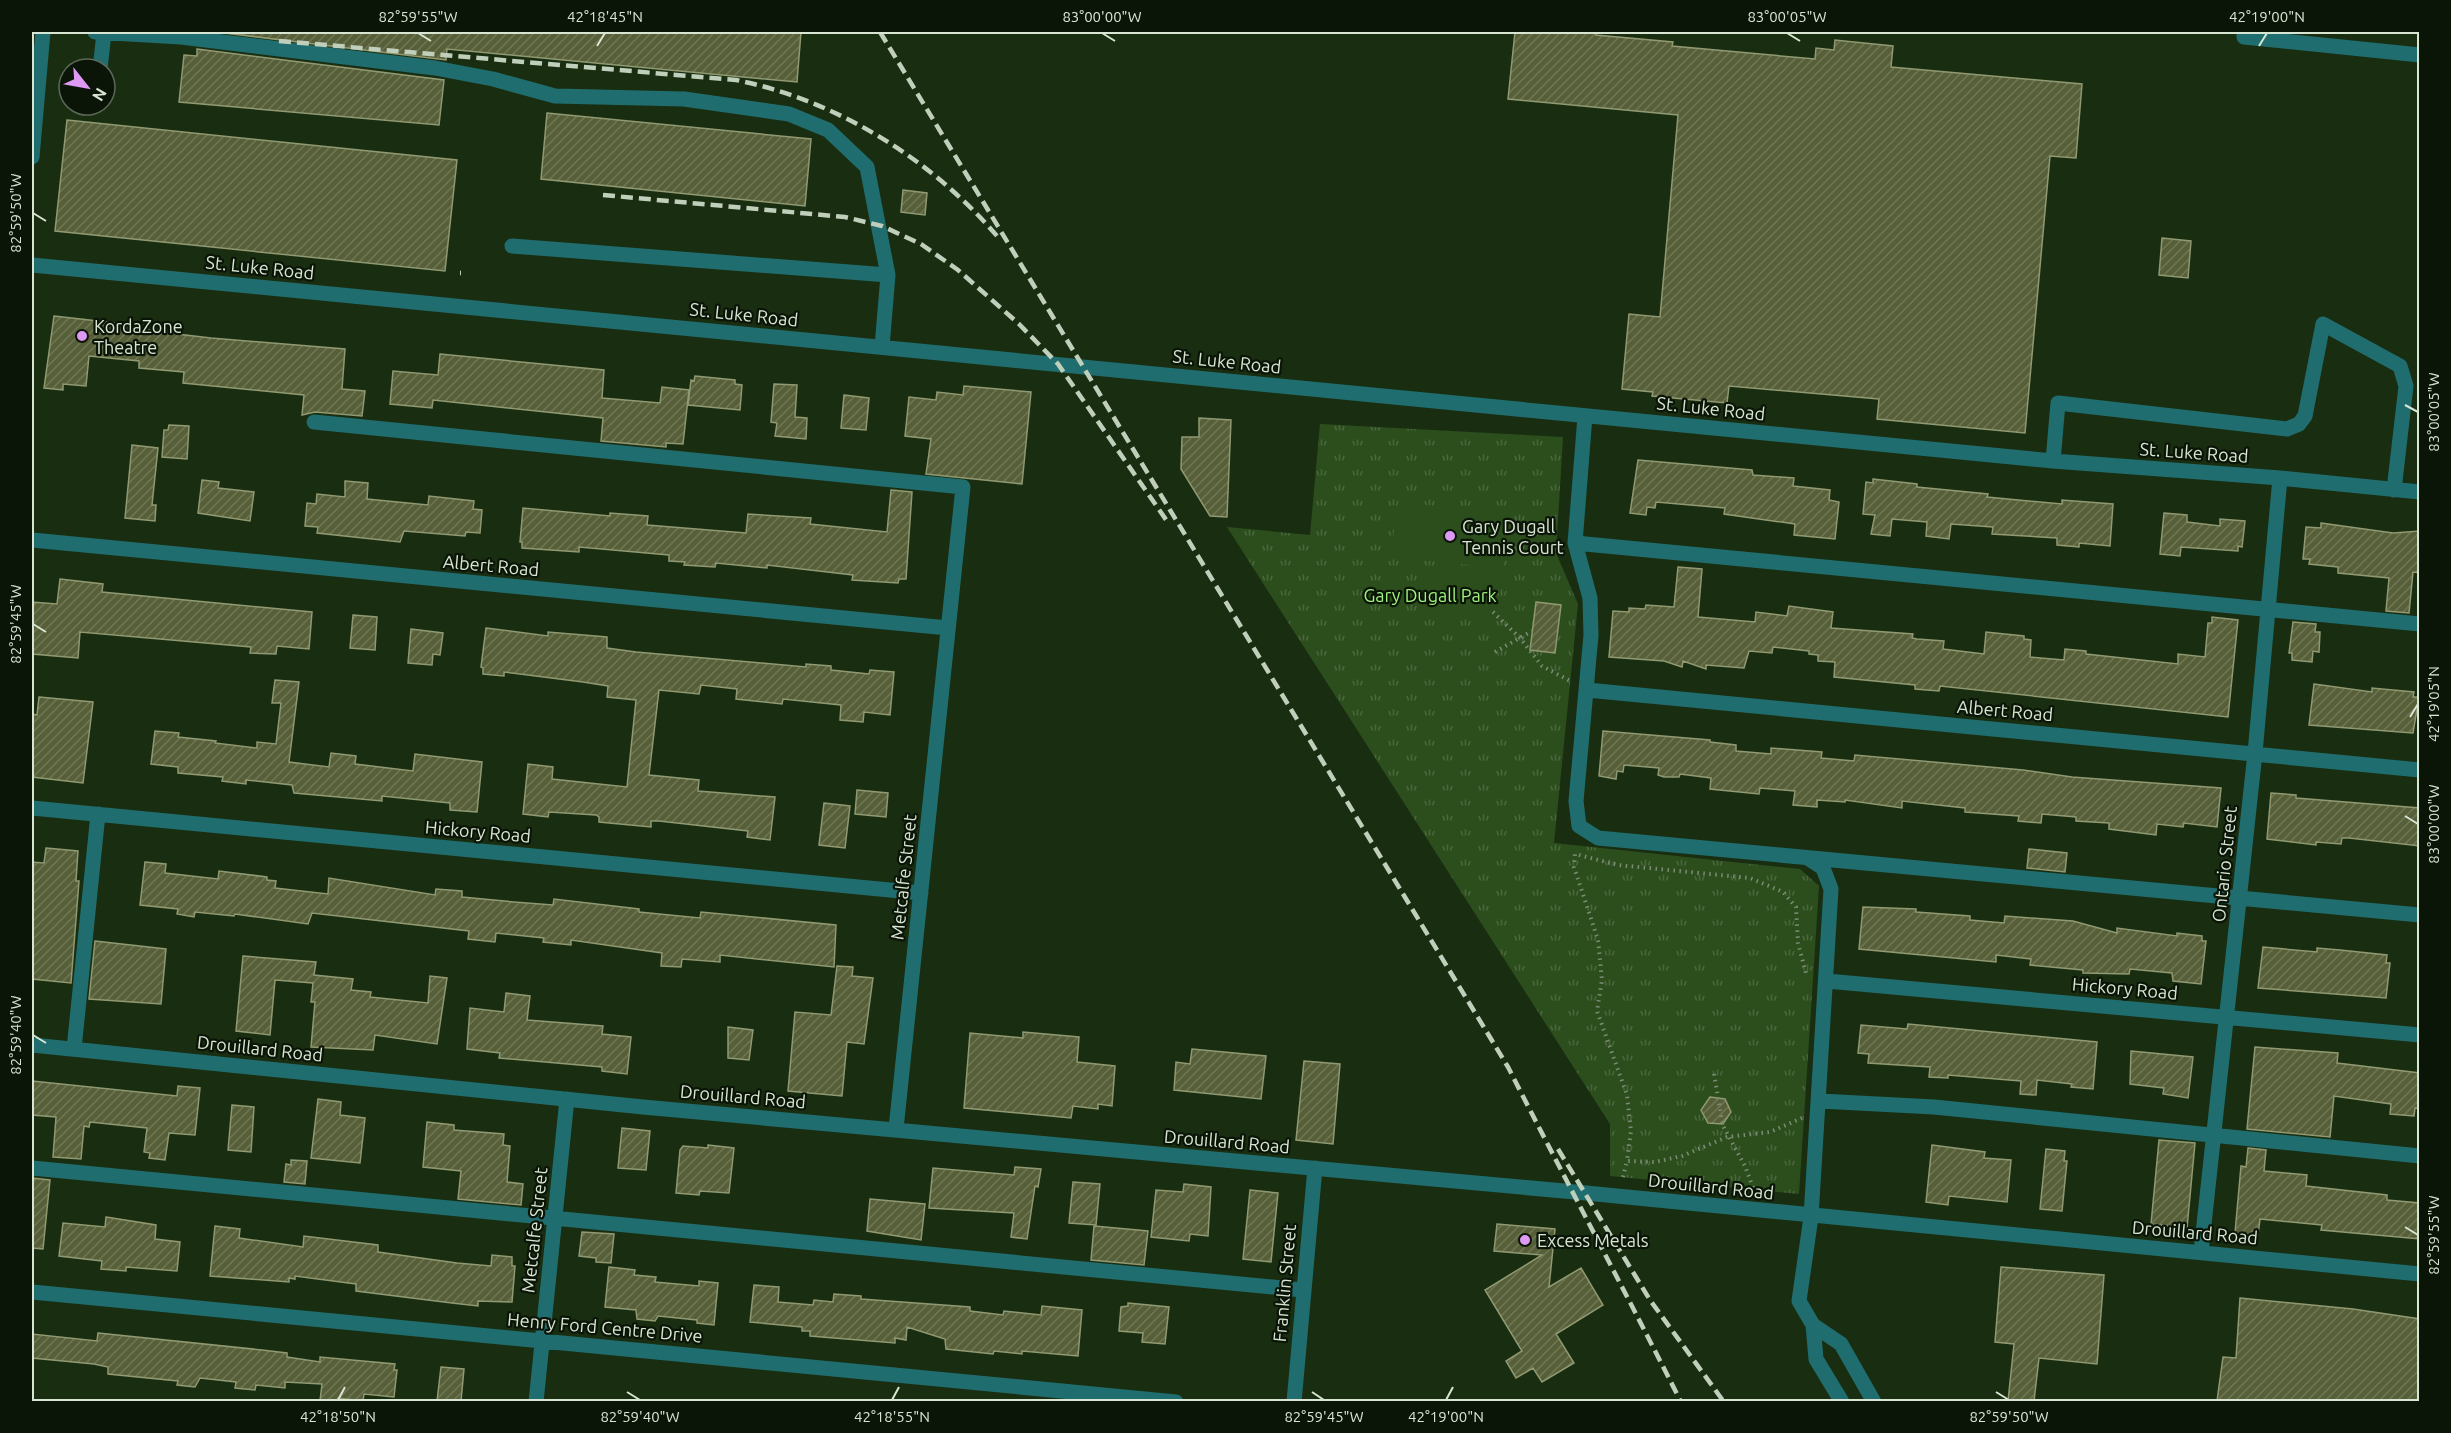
<svg xmlns="http://www.w3.org/2000/svg" width="2451" height="1433" viewBox="0 0 2451 1433" font-family="Ubuntu,sans-serif">
<style>
.grass{fill:url(#grass-tufts)}
.pitch{fill:#2c4e1d}
.building{fill:url(#building-hatch);stroke:#909971;stroke-width:1.5}
.lines{fill:none;stroke-linecap:round;stroke-linejoin:round}
.path{stroke:#7b8c75;stroke-width:4;stroke-dasharray:1.5 4.5;stroke-linecap:butt}
.minor{stroke:#206d6f;stroke-width:15}
.rail{stroke:#c0cfbb;stroke-width:4.5;stroke-dasharray:12 6;stroke-linecap:butt}
.ticks{fill:none;stroke:#d7e5d2;stroke-width:2}
.poi-dot{fill:#dd99f3;stroke:#0a1407;stroke-width:2}
.labels{text-anchor:middle;dominant-baseline:central;stroke-width:4.5;stroke-linejoin:round;paint-order:stroke}
.street-label{font-size:18px;fill:#d7e5d2;stroke:#0a1407}
.poi-label{font-size:18px;fill:#d7e5d2;stroke:#0a1407;text-anchor:start}
.park-label{font-size:18px;fill:#9ff27e;stroke:#0a1407}
.neatline{fill:none;stroke:#d7e5d2;stroke-width:2}
.ticks-label{font-size:15px;text-anchor:middle;fill:#d7e5d2}
</style>
<defs>
<pattern id="grass-tufts" width="24" height="20" patternUnits="userSpaceOnUse" patternTransform="scale(1.5)"><rect width="24" height="20" fill="#2c4e1d"/><path d="M3 7l-1-3M5 7V3M7 7l1-3M15 17l-1-3M17 17v-4M19 17l1-3" fill="none" stroke="#4a673d"/></pattern>
<pattern id="building-hatch" width="6" height="6" patternUnits="userSpaceOnUse" patternTransform="scale(1.5)"><rect width="6" height="6" fill="#575f39"/><path d="M-1 1l2-2M0 6l6-6M5 7l2-2" fill="none" stroke="#6e7655"/></pattern>
</defs>
<rect width="100%" height="100%" fill="#192e11"/>
<!-- grass -->
<path class="grass" d="M1320,424L1563,437L1556,553L1578,604L1554,843L1800,869L1819,886L1799,1194L1610,1176V1124L1227,527L1310,535Z"/>
<!-- pitch -->
<path class="pitch" d="M1398,502L1509,514L1502,568L1390,557Z
M1426,566L1496,573L1492,617L1422,611Z"/>
<!-- building -->
<path class="building" d="M216,32H801L797,82L447,49L446,60Z
M1515,32H1597L1596,35L1673,42L1672,46L1815,59L1816,48L1834,50L1835,40L1893,46L1891,67L2082,84L2076,158L2050,156L2025,433L1877,419L1879,399L1729,386L1727,403L1652,396L1653,392L1622,389L1629,314L1660,317L1678,115L1508,99Z
M197,49L444,80L439,125L179,102L184,55L197,56Z
M547,113L811,139L805,206L541,179Z
M67,120L457,160L445,271L55,231Z
M903,190L927,193L925,215L901,212Z
M2162,238L2191,241L2188,278L2159,275Z
M54,316L133,325L132,329L178,331L177,334L211,338L345,349L342,389L365,391L362,416L315,412L302,415L304,395L183,383L184,372L139,368V361L89,356L86,386L63,384V390L44,388Z
M440,354L604,370L602,398L660,403L662,387L689,390L683,444L666,443V447L601,441L603,418L433,400L432,408L390,404L393,371L438,375Z
M695,376L735,380V384L742,385L740,410L688,405L691,380L694,381Z
M774,384L797,385L795,417L807,418L806,439L775,436L777,423L771,422Z
M964,386L1031,392L1022,484L926,474L931,439L905,436L909,397L936,400L937,392L963,395Z
M844,395L869,398L866,430L841,428Z
M1199,418L1231,420L1227,517L1210,516L1181,469L1182,437H1199Z
M169,425L189,426L187,459L162,457L164,430H168Z
M132,445L158,448L152,505H156L155,521L125,518Z
M1638,460L1752,470L1753,475L1794,478L1793,486L1830,490L1829,500L1839,502L1835,539L1794,535L1795,524L1724,514L1725,508L1656,502L1655,508L1647,507L1646,515L1630,513Z
M1873,479L1917,484V487L1988,494L1987,497L2062,504V500L2113,504L2110,546L2079,543V547L2057,545V538L1992,534L1993,527L1951,524L1949,539L1926,536L1927,522L1892,519L1890,536L1871,534L1875,515L1863,514L1866,482L1873,483Z
M202,480L219,482L218,488L254,492L250,521L198,513Z
M345,481L368,483L367,499L428,505L429,496L474,501L473,509L482,510L480,533L466,532L465,536L404,531L400,542L317,533L318,527L305,526L307,503L316,504L317,494L345,497Z
M891,490L912,492L906,579H899L898,583L852,580L853,575L767,565V568L716,563L715,567L684,565L685,562L669,561V555L579,547V552L522,548V542H520L523,508L610,516V513L648,516L647,525L746,533L748,514L811,518L810,524L887,532Z
M2164,513L2187,515V522L2220,526V519L2245,521L2242,547L2238,546V551L2181,547L2180,556L2160,554Z
M2321,523L2393,533L2420,531V573L2413,572L2409,613L2386,611L2389,578L2338,573V567L2309,564L2310,559H2303L2306,527L2321,528Z
M1678,567L1702,569L1698,617L1755,622L1756,612L1787,616L1789,606L1833,612L1831,628L1913,634L1912,638L1917,639L1944,641L1943,649L1984,654L1986,632L2024,636V639L2031,640L2030,657L2064,660L2065,649L2086,651V654L2178,664V654L2205,657L2208,623H2212V617L2238,620L2228,717L1940,686L1939,691L1915,689V685L1834,677L1835,662L1818,661V655L1809,654V651L1773,647L1772,653L1749,651L1744,668L1706,665V669L1683,661L1682,667L1664,661L1609,657L1613,611L1629,612V608L1645,609L1646,605L1674,607Z
M60,579L103,584L102,592L312,612L309,649L277,646L276,654L250,653L251,647L80,632L78,658L32,654V602L57,604Z
M1536,602L1561,605L1555,653L1530,650Z
M353,615L377,617L375,650L350,648Z
M2293,622L2316,624L2315,632H2320L2319,652L2313,651L2312,662L2292,660V653H2289Z
M486,628L548,636V632L607,637V648L636,652L806,667V664L831,666V670L869,674L870,670L894,672L890,715L864,712L863,722L840,720L841,705L783,699L782,704L736,699L737,689L701,685L699,694L659,690L649,775L699,780L698,791L775,797L770,840L747,837L748,831L659,821H651V827L599,822V817L596,815L549,812L548,817L523,814L528,764L553,767L552,779L627,787L636,700L607,697L608,686L583,682L504,672V676L483,674V668L481,667Z
M411,629L443,633L440,655L433,654L432,665L408,663Z
M275,680L299,682L289,762L329,767L331,753L356,756L355,764L413,771L415,754L482,762L477,812L450,810V803L382,796V801L294,793L292,785L246,780V784L222,781L223,777L178,773V767L151,764L155,731L179,733L178,737L216,741L215,743L257,748V742L276,744L281,703H272Z
M2314,684L2372,692V688L2414,692L2413,697H2419L2413,733L2309,725Z
M39,697L93,702L83,783L32,777V714L37,715Z
M1603,731L1710,740V742L1736,745V751L1771,754V748L1822,752L1821,758L1854,761L1855,755L2023,770L2072,777L2221,788L2217,827L2184,823L2183,827L2157,824L2156,835L2109,829V823L2076,821V817L2042,814L2041,823L2018,821L2019,816L1965,812V808L1902,801V808L1845,800V802L1817,800V807L1793,805L1795,791L1760,788L1759,794L1710,789L1711,778L1680,774L1679,777H1664L1658,775L1659,768L1624,765L1623,772L1617,771L1616,779L1599,776Z
M857,790L888,793L886,817L855,814Z
M2271,793L2296,795V798L2420,808V846L2349,838H2342L2341,844L2316,842V845L2267,839Z
M824,803L850,806L845,848L819,845Z
M46,848L78,851L76,881H79L71,983L32,979V862L44,863Z
M2029,849L2067,853L2065,872L2027,868Z
M145,862L166,864L165,873L218,879L219,871L267,877V880L276,881L275,888L328,894L329,878L435,895L436,889L462,891V897L514,902L553,905L554,899L639,909V912L700,918L701,912L836,925L834,967L720,955V962L682,959L681,967L661,966L662,953L571,940V945L543,942L544,938L496,933L495,942L468,939L469,931L312,913L308,924L235,914L234,916L195,912L194,917L177,914L178,909L140,905Z
M1863,907L1916,909V912L1970,916V920L2004,923L2005,916L2073,921L2117,933V928L2177,936V933L2202,936V941H2206L2201,984L2173,981L2172,973L2130,969L2129,974L2083,973V970L2030,965L2031,959L1996,955V962L1859,949Z
M95,941L166,949L161,1004L89,999Z
M2263,947L2317,952V948L2340,950L2387,955L2386,963H2390L2386,998L2258,988Z
M243,956L316,962L314,975L353,979L351,990L371,992L370,997L428,1003L430,976L447,978L437,1044L375,1035L373,1050L311,1047L315,1002H311L313,983L275,980L270,1035L236,1031Z
M837,966L853,967L852,976L873,978L864,1044L847,1042L842,1096L788,1091L795,1012L831,1015Z
M506,993L530,996L527,1020L603,1026L602,1034L631,1037L627,1074L602,1071V1067L499,1058L500,1053L467,1049L470,1008L504,1012Z
M1908,1024L2097,1042L2093,1089L2071,1087L2072,1084L2037,1080L2036,1095L2020,1094L2021,1081L1948,1075V1078L1929,1077L1930,1067L1868,1063L1869,1054L1858,1053L1861,1025L1907,1029Z
M728,1027L753,1030L749,1060L728,1058Z
M1023,1032L1079,1037L1077,1062L1115,1066L1112,1106L1098,1104V1109L1073,1106L1071,1118L964,1108L970,1033L1023,1038Z
M2255,1047L2338,1053L2337,1063L2420,1073V1109L2415,1108L2414,1116L2390,1114L2391,1104L2334,1096L2330,1137L2247,1129Z
M1192,1049L1266,1056L1261,1099L1174,1090L1176,1062L1190,1064Z
M2131,1051L2193,1057L2188,1098L2163,1094L2164,1088L2130,1084Z
M1304,1061L1340,1064L1333,1144L1296,1140Z
M32,1081L177,1096L178,1086L200,1088L195,1135L169,1133L165,1160L149,1158L150,1153L144,1152L147,1128L90,1122L89,1127L84,1126L81,1159L53,1157L56,1117L32,1115Z
M1710,1097L1725,1099L1731,1112L1723,1124L1708,1123L1701,1110Z
M318,1099L341,1102L340,1115L365,1118L360,1163L311,1158Z
M232,1105L254,1107L251,1152L228,1150Z
M427,1122L454,1125V1130L504,1134L503,1145L510,1146L507,1182L523,1184L521,1205L458,1199L461,1171L423,1167Z
M622,1128L650,1131L646,1170L618,1168Z
M2159,1140L2195,1143L2187,1228L2151,1224Z
M708,1145L734,1148L729,1193L700,1191L699,1195L676,1193L680,1150L683,1146L708,1148Z
M1932,1145L1985,1152L1984,1158L2011,1160L2007,1202L1949,1196L1948,1205L1926,1202Z
M2248,1148L2266,1150L2264,1171L2307,1175L2306,1186L2387,1195V1200L2420,1203V1239L2321,1230L2322,1225L2260,1219L2258,1235L2235,1233L2241,1166L2246,1167Z
M2046,1149L2065,1151L2064,1161H2067L2062,1211L2040,1209Z
M291,1160L307,1161L305,1184L284,1182L286,1164L291,1165Z
M1015,1167L1041,1169L1038,1187L1035,1186L1027,1239L1011,1237L1014,1213L929,1208L933,1168L1014,1175Z
M32,1178L50,1180L43,1249L32,1248Z
M1073,1182L1100,1184L1096,1225L1069,1223Z
M1184,1184L1211,1187L1208,1236L1190,1234L1189,1241L1151,1237L1156,1190L1183,1192Z
M1250,1190L1278,1193L1271,1262L1243,1259Z
M870,1199L925,1204L921,1240L867,1231Z
M106,1217L156,1225L155,1239L180,1242L177,1271L126,1267V1271L101,1269L102,1261L59,1256L63,1223L105,1227Z
M1497,1224L1555,1229L1549,1287L1581,1268L1603,1305L1556,1334L1574,1363L1542,1382L1533,1368L1516,1378L1506,1361L1522,1351L1485,1290L1542,1255L1494,1251Z
M215,1226L240,1229L239,1238L303,1247L304,1236L378,1245V1252L457,1263L491,1266L492,1255L512,1257V1266H515L512,1302L478,1301V1306L452,1303L356,1291V1284L295,1276V1279L289,1278V1282L210,1276Z
M1094,1226L1148,1231L1144,1265L1091,1260Z
M582,1232L614,1234L611,1263L596,1262V1258L579,1256Z
M609,1267L635,1270L634,1275L656,1277L655,1282L699,1286V1281L718,1283L714,1325L697,1323V1320L658,1316L655,1321L637,1319L636,1310L605,1307Z
M2001,1267L2104,1275L2097,1364L2039,1358L2034,1401H2008L2014,1344L1995,1342Z
M754,1285L779,1287L778,1302L813,1305L814,1300L833,1302L834,1294L861,1296V1299L970,1307V1311L1003,1315L1004,1311L1041,1315L1042,1306L1082,1310L1078,1356L1022,1351V1354L994,1351L993,1354L946,1349L945,1339L907,1327L906,1340L895,1338V1343L810,1336V1331H802V1327L750,1322Z
M2240,1298L2353,1309L2420,1319V1401H2217L2223,1357L2236,1358Z
M1128,1303L1169,1307L1165,1344L1142,1342L1143,1333L1119,1331L1121,1307L1128,1306Z
M98,1333L262,1350L287,1353V1357L320,1362V1357L395,1364L394,1370H397L394,1397L364,1394L363,1401L338,1398L337,1401H320L322,1384L285,1382V1388L256,1385L255,1390L235,1388L236,1382L200,1378L195,1387L177,1385L178,1381L108,1374V1367L94,1364L32,1358V1334L97,1341Z
M441,1367L464,1369L461,1401H437Z"/>
<g class="lines">
<!-- path -->
<path class="path" d="M1493,612L1520,638L1542,666L1572,682
M1495,652L1532,631
M1714,1074L1723,1126L1745,1166L1754,1190
M1802,1118L1770,1132L1727,1137L1682,1156L1655,1162L1627,1161L1631,1131L1627,1095L1597,1011L1602,980L1598,940L1574,867L1575,854L1618,865L1750,878L1783,892L1796,907L1798,943L1807,977
M1623,1177L1627,1161"/>
<!-- minor -->
<path class="minor" d="M95,32L181,37L435,68L493,79L555,96L684,99L789,114L828,130L867,167L888,275L882,347
M2244,32V37L2420,55
M100,69L104,33
M32,157L43,32
M512,246L888,275
M32,265L2053,461L2280,478L2420,492
M1585,416L1575,543L1590,598L1591,635L1576,801L1579,826L1598,838L2420,915
M314,422L963,487L896,1129
M2053,461L2058,403L2287,429L2299,424L2305,416L2323,324L2400,366L2406,386L2394,490
M32,540L948,628
M1575,543L2420,624
M1587,690L2420,770
M32,808L921,893
M1809,859L1823,868L1831,889L1811,1217L1799,1301L1813,1325L1816,1359L1842,1402
M1827,981L2420,1035
M32,1045L643,1107L1586,1193L2420,1274
M74,1049L98,814
M1820,1101L1934,1107L2420,1156
M32,1168L1303,1290
M2201,1252L2255,753L2280,478
M32,1292L1176,1402
M1813,1325L1841,1344L1874,1402
M536,1402L567,1099
M1294,1402L1315,1168"/>
<!-- rail -->
<path class="rail" d="M880,32L1508,1067C1565,1179 1624,1289 1681,1402
M279,41L736,80C836,100 931,159 997,236
M603,195L845,217L882,226L921,244L958,270L1019,324L1058,364L1169,524
M460,273H461
M1558,1149L1650,1300L1724,1402"/>
</g>
<!-- ticks -->
<path class="ticks" d="M418,33L431,41M1102,33L1115,41M1787,33L1800,41M597,46L605,33M2259,46L2267,33M33,213L46,221M2405,405L2418,412M33,624L46,632M2410,717L2418,704M2405,816L2418,824M33,1035L46,1043M2405,1227L2418,1235M627,1392L640,1400M1312,1392L1324,1400M1996,1392L2009,1400M338,1400L345,1387M892,1400L899,1387M1446,1400L1453,1387"/>
<!-- markers -->
<g class="poi-dot">
<circle cx="82" cy="336" r="6"/>
<circle cx="1450" cy="536" r="6"/>
<circle cx="1525" cy="1240" r="6"/>
</g>
<g class="labels">
<!-- street labels -->
<g class="street-label">
<text transform="translate(260 267) rotate(6)">St. Luke Road</text>
<text transform="translate(744 314) rotate(6)">St. Luke Road</text>
<text transform="translate(1227 361) rotate(6)">St. Luke Road</text>
<text transform="translate(1711 408) rotate(6)">St. Luke Road</text>
<text transform="translate(2194 452) rotate(4)">St. Luke Road</text>
<text transform="translate(491 565) rotate(5)">Albert Road</text>
<text transform="translate(2005 710) rotate(5)">Albert Road</text>
<text transform="translate(478 831) rotate(5)">Hickory Road</text>
<text transform="translate(2224 864) rotate(-84)">Ontario Street</text>
<text transform="translate(903 877) rotate(-84)">Metcalfe Street</text>
<text transform="translate(2125 988) rotate(5)">Hickory Road</text>
<text transform="translate(260 1048) rotate(6)">Drouillard Road</text>
<text transform="translate(743 1096) rotate(5)">Drouillard Road</text>
<text transform="translate(1227 1141) rotate(5)">Drouillard Road</text>
<text transform="translate(1711 1186) rotate(6)">Drouillard Road</text>
<text transform="translate(534 1230) rotate(-84)">Metcalfe Street</text>
<text transform="translate(2195 1232) rotate(5)">Drouillard Road</text>
<text transform="translate(1284 1283) rotate(-85)">Franklin Street</text>
<text transform="translate(605 1327) rotate(5)">Henry Ford Centre Drive</text>
</g>
<!-- poi labels -->
<g class="poi-label">
<text x="94" y="326">KordaZone<tspan x="94" dy="21">Theatre</tspan></text>
<text x="1462" y="526">Gary Dugall<tspan x="1462" dy="21">Tennis Court</tspan></text>
<text x="1537" y="1240">Excess Metals</text>
</g>
<!-- park labels -->
<g class="park-label">
<text x="1430" y="595">Gary Dugall Park</text>
</g>
</g>
<!-- border -->
<rect width="2451" height="1433" fill="none" stroke="#0a1407" stroke-width="66"/>
<!-- north arrow -->
<g transform="translate(87 87) rotate(121)"><circle r="28" fill="#0a1407" stroke="#5c6858" stroke-width="1.5"/>
<path d="M0-4.5L10 22L0 15L-10 22Z" fill="#dd99f3"/>
<text y="-9" font-size="16" font-weight="bold" text-anchor="middle" fill="#d7e5d2">N</text>
</g>
<rect x="33" y="33" width="2385" height="1367" class="neatline"/>
<g class="ticks-label">
<text x="418" y="22">82°59'55"W</text>
<text x="605" y="22">42°18'45"N</text>
<text x="1102" y="22">83°00'00"W</text>
<text x="1787" y="22">83°00'05"W</text>
<text x="2267" y="22">42°19'00"N</text>
<text transform="translate(16 213) rotate(-90)" y="5">82°59'50"W</text>
<text transform="translate(2434 412) rotate(-90)" y="5">83°00'05"W</text>
<text transform="translate(16 624) rotate(-90)" y="5">82°59'45"W</text>
<text transform="translate(2434 704) rotate(-90)" y="5">42°19'05"N</text>
<text transform="translate(2434 824) rotate(-90)" y="5">83°00'00"W</text>
<text transform="translate(16 1035) rotate(-90)" y="5">82°59'40"W</text>
<text transform="translate(2434 1235) rotate(-90)" y="5">82°59'55"W</text>
<text x="338" y="1422">42°18'50"N</text>
<text x="640" y="1422">82°59'40"W</text>
<text x="892" y="1422">42°18'55"N</text>
<text x="1324" y="1422">82°59'45"W</text>
<text x="1446" y="1422">42°19'00"N</text>
<text x="2009" y="1422">82°59'50"W</text>
</g>
</svg>
